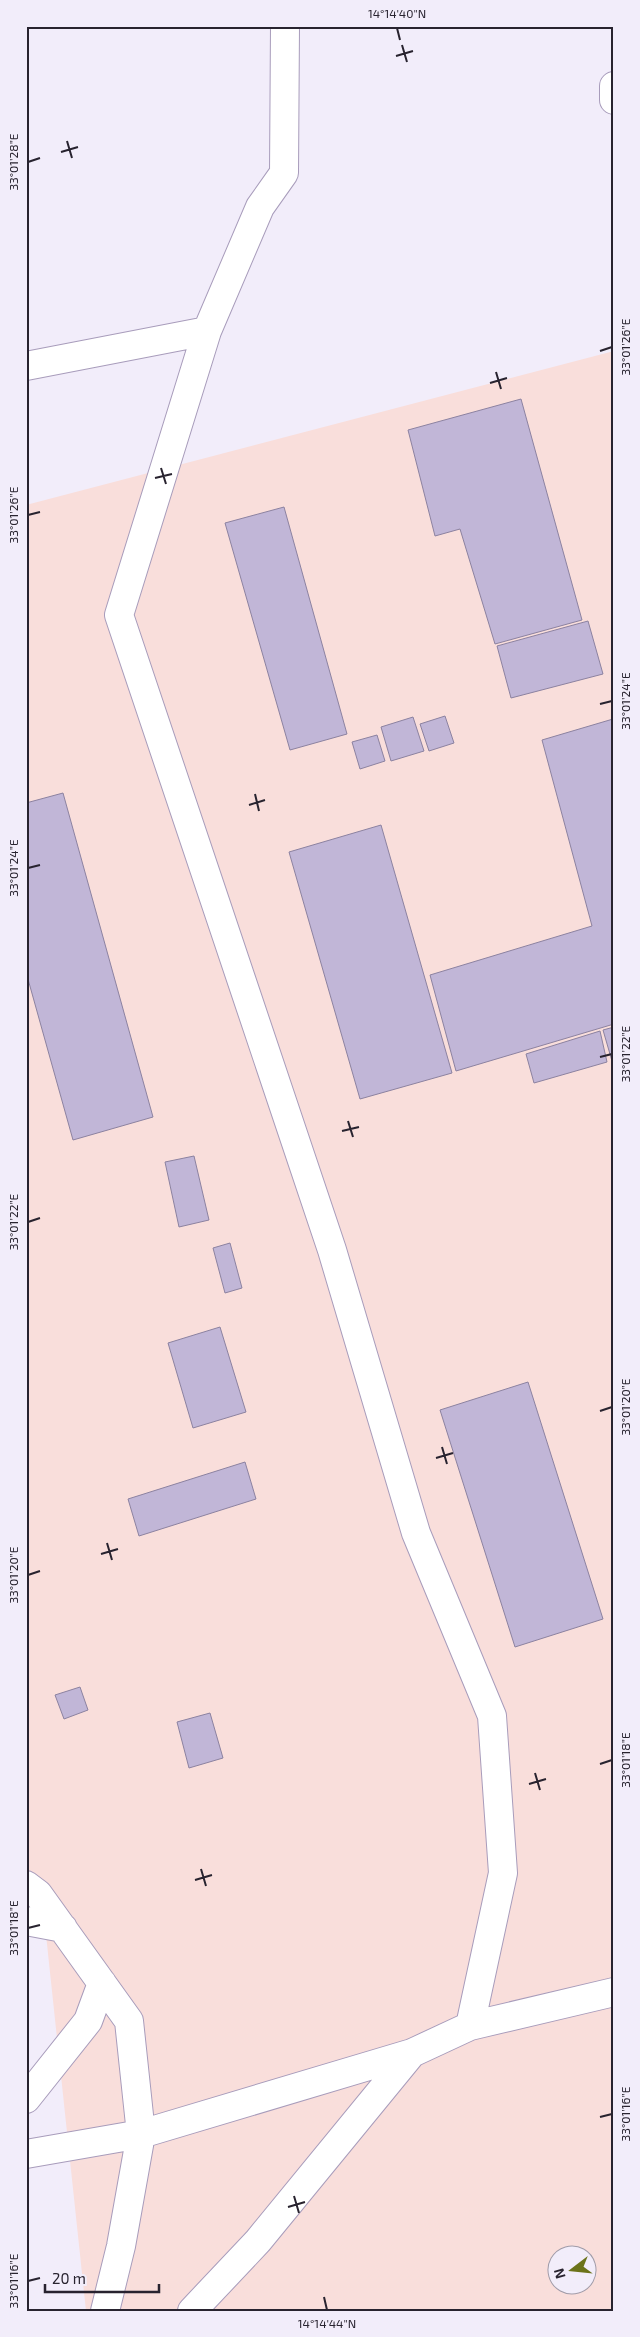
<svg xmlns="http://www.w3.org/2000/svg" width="640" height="2337" viewBox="0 0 640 2337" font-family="'Exo 2',sans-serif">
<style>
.industrial{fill:#f9dedb;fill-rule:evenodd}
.building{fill:#c1b6d7;stroke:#8c82a0}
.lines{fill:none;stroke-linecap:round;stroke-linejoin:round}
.minor-casing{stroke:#a89cbb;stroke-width:30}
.minor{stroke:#fff;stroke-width:28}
.ticks{fill:none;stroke:#28232f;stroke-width:2}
.neatline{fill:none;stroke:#28232f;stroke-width:2}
.ticks-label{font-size:12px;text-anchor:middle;fill:#28232f}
</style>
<rect width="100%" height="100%" fill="#f2edfa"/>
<!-- industrial -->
<path class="industrial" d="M614,351V2311H86L42,1897L26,1876V505ZM558,2254H588V2284H558Z"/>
<!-- building -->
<path class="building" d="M521,399L582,620L495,644L460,529L435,536L408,430Z
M284,507L347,734L290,750L225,523Z
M588,621L603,674L511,698L497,646Z
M445,716L454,743L429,751L420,724Z
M413,717L424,751L391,761L381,727Z
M613,719L614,1024L456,1071L430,975L592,926L542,740Z
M377,735L385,761L360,769L352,742Z
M63,793L153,1117L73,1140L26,972V803Z
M381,825L452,1073L360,1099L289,852Z
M614,1027V1068L603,1030Z
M600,1031L607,1062L534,1083L526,1054Z
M194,1156L209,1220L179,1227L165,1162Z
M230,1243L242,1288L225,1293L213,1248Z
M220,1327L246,1412L193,1428L168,1343Z
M528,1382L603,1619L515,1647L440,1410Z
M245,1462L256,1499L139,1536L128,1499Z
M80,1687L88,1710L64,1719L55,1695Z
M210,1713L223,1758L189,1768L177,1722Z"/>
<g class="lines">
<defs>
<path id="minor" d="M285,26L284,173L260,207L207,331L119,615L332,1250L416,1533L492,1716L503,1873L470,2026
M614,86V100
M26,366L207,331
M26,1885L38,1894L129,2021L141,2134L121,2246L105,2311
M26,1921L63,1928
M26,2099L88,2021L102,1983
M26,2154L141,2134L412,2053L470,2026L614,1992
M192,2311L258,2241L412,2053"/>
</defs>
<!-- minor casing -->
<use href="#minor" class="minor-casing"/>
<!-- minor -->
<use href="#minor" class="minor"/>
</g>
<!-- ticks -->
<path class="ticks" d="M397,28L400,40M402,45L407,62M396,56L413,51M67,141L72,158M61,152L78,147M28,162L40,158M600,351L612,347M496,372L501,389M490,383L507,378M161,468L166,484M155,478L172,474M28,515L40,512M600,704L612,701M255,794L259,811M249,805L265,800M28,868L40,865M600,1057L612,1054M348,1121L353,1137M342,1131L359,1127M28,1222L40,1218M600,1411L612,1407M442,1447L447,1464M436,1458L453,1453M107,1543L112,1560M101,1554L118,1549M28,1575L40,1571M600,1764L612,1760M535,1773L540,1790M529,1784L546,1779M201,1869L206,1886M195,1880L212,1875M28,1928L40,1925M600,2117L612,2114M294,2196L299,2213M288,2207L305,2202M28,2281L40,2278M324,2297L327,2310"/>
<!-- border -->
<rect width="640" height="2337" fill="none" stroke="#f2edfa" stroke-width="55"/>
<!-- north arrow -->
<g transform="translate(572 2270) rotate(254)"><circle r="24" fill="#f2edfa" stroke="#a19ca9"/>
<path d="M0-4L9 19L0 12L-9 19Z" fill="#6c731a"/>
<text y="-8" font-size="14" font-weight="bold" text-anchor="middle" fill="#28232f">N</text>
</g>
<!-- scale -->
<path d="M45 2284v8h114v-8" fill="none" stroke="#28232f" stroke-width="2.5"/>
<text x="52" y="2284" font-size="15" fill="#28232f" stroke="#f2edfa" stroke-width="4" paint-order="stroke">20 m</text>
<rect x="28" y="28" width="584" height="2282" class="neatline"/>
<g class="ticks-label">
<text x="397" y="18">14°14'40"N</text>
<text transform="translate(14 162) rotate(-90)" y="4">33°01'28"E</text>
<text transform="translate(626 347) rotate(-90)" y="4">33°01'26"E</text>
<text transform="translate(14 515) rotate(-90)" y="4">33°01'26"E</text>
<text transform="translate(626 701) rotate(-90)" y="4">33°01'24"E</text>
<text transform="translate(14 868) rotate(-90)" y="4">33°01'24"E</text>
<text transform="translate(626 1054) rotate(-90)" y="4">33°01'22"E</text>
<text transform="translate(14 1222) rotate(-90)" y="4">33°01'22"E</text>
<text transform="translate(626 1407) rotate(-90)" y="4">33°01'20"E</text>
<text transform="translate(14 1575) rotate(-90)" y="4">33°01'20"E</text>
<text transform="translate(626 1760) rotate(-90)" y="4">33°01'18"E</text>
<text transform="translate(14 1928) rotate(-90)" y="4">33°01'18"E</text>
<text transform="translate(626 2114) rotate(-90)" y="4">33°01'16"E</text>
<text transform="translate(14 2281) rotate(-90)" y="4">33°01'16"E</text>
<text x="327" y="2328">14°14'44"N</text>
</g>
</svg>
